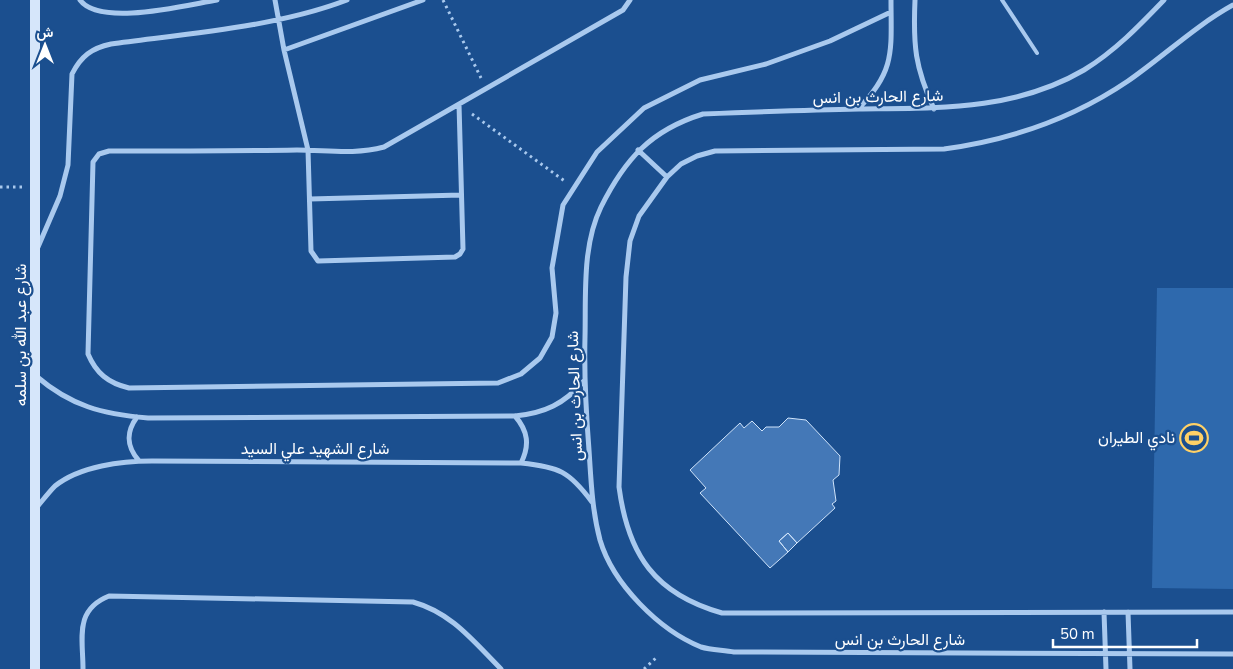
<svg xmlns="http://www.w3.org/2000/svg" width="1233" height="669" viewBox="0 0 1233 669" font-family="'Nunito Sans',Vazirmatn,sans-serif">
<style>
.green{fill:#2e69ad}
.building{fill:#4478b7;stroke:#cfe3fa}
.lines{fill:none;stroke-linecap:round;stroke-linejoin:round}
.path{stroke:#a9c9ee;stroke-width:3;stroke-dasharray:2.5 4;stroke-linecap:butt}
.lane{stroke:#a9c9ee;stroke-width:4}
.street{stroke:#a9c9ee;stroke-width:5}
.secondary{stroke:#d6e6fa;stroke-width:10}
.labels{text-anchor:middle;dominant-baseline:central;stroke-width:4.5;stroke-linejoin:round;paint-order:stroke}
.street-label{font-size:16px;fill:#fff;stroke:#1b4f8f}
.poi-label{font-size:16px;fill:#fff;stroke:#1b4f8f;text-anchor:end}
</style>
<rect width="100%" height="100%" fill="#1b4f8f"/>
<!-- green -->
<path class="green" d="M1157,288H1233V589L1152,588Z"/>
<!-- building -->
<path class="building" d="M788,418L806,420L840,456L839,475L833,480L836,501L832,504L835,508L797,543L788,533L779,541L788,552L770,568L700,493L706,488L690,470L740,423L744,428L752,421L762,431L766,427H779Z
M788,533L797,543L788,552L779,541Z"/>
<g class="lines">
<!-- path -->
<path class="path" d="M443,0L481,78
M472,114L566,182
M0,187H22
M644,669L657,657"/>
<!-- lane -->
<path class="lane" d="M1002,0L1037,53"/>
<!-- street -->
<path class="street" d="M80,0C100,27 186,5 217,0
M275,0L284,50L308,150L311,251L318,261L455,257L460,254L463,249L459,104
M630,0L623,10L384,147C354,155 327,150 297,150C234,151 172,151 109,151L99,154L93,162L88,354C96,373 108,383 129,388L498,383L521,374L540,358L552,337L556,313L552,268L563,205L597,152L644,108L700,80L766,64L830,41L891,12
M915,0C913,46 915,67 934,109
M1164,0C1139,26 1115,51 1084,70C1014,111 937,108 859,109C807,110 755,112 703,114C651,130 625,159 601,207C582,246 586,295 585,337C584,375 586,412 589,450C591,480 592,510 600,540C613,584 659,630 701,647C711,650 724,650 734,652L1233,654
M1233,5C1195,26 1164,56 1128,81C1072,119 1011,140 944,149L715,151L697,156L681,164L667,177L639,216L630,241L626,277L619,487C628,555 655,594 722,613L1233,612
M284,50L423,0
M858,109C896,71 891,50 891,0
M638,150L667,177
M310,199L461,195
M38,247L60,196L68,165L72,74C81,56 92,48 111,44C185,34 277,27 347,0
M36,376C71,406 102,414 148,418L515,416C545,413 564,404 584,381
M515,416C528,431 530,445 521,463
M137,417C126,432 126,446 139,461
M37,507C43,500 49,492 55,486C80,466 122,461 152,461L521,463C559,467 569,471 592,502
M1104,612L1106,669
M1128,612L1130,669
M83,669C83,638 74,610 109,596L413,602C452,613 473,641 501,669"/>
<!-- secondary -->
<path class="secondary" d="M35,0V669"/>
</g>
<!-- icons -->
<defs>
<symbol id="stadium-ring" viewBox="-11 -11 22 22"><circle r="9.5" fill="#1b4f8f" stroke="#ffd166" stroke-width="1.5"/><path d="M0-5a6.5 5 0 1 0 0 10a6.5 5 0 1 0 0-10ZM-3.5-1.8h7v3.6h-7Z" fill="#ffd166"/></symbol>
</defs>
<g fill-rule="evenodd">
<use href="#stadium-ring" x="1178" y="422" width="32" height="32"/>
</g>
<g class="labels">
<!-- street labels -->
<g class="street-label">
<text transform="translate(878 97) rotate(-1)">شارع الحارث بن انس</text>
<text transform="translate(21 335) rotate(-90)">شارع عبد الله بن سلمه</text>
<text transform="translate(575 396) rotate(-92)">شارع الحارث بن انس</text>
<text x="315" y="449">شارع الشهيد علي السيد</text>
<text x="900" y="640">شارع الحارث بن انس</text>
</g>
<!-- poi labels -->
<g class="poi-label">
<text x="1175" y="438">نادي الطيران</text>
</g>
</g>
<!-- north arrow -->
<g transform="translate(45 45)" stroke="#1b4f8f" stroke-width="4" paint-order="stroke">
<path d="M0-4L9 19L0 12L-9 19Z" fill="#ffffff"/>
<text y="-8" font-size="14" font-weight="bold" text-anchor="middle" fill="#ffffff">ش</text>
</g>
<!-- scale -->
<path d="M1053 639v8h144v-8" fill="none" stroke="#ffffff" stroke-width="2.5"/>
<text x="1060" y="639" font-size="15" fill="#ffffff" stroke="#1b4f8f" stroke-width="4" paint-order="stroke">50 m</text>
</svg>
